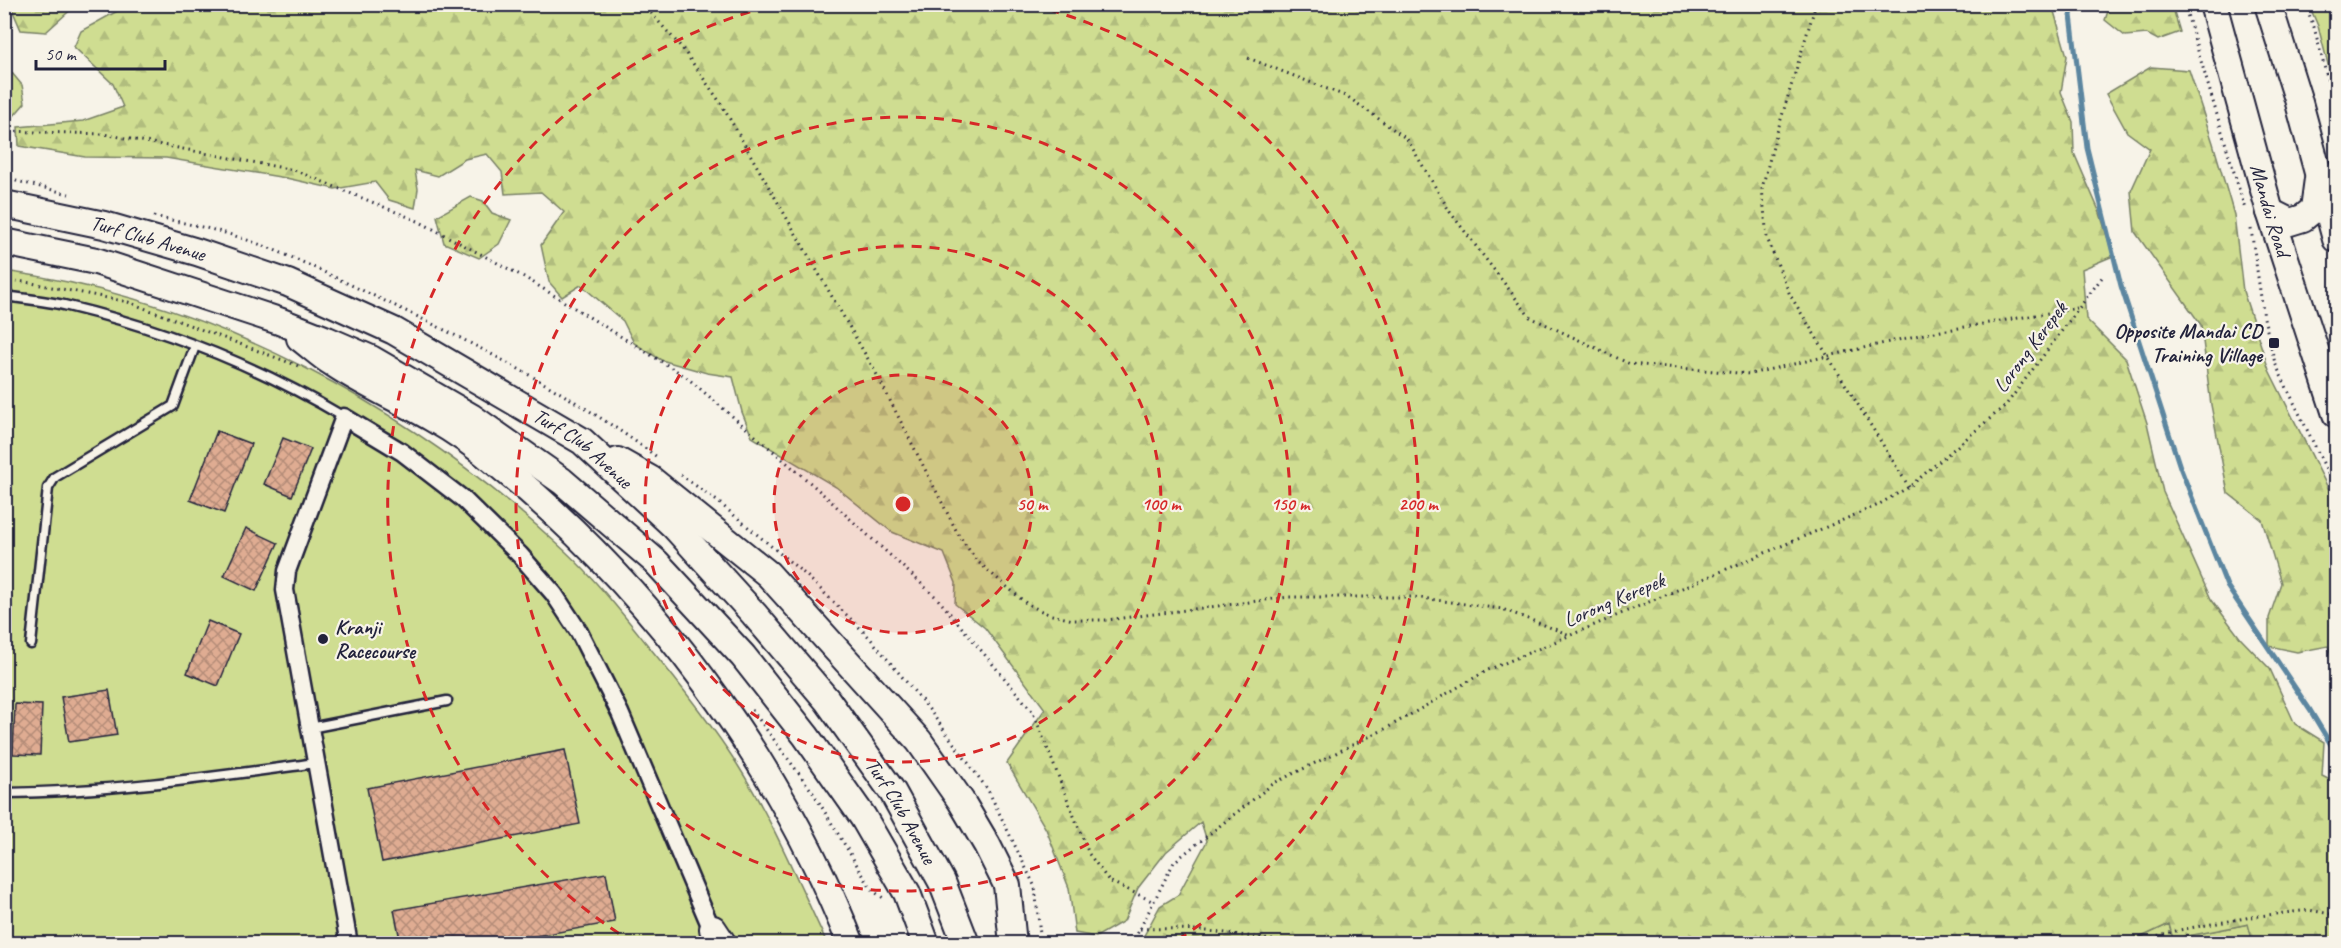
<svg xmlns="http://www.w3.org/2000/svg" width="2341" height="948" viewBox="0 0 2341 948" font-family="Caveat,sans-serif">
<style>
.grass{fill:#cfdd91;stroke:#788066;stroke-width:1.5}
.forest{fill:url(#forest-firs);stroke:#788066;stroke-width:1.5}
.lines{fill:none;stroke-linecap:round;stroke-linejoin:round}
.stream{stroke:#5c86a0;stroke-width:5}
.building{fill:url(#building-cross-hatch);stroke:#22223b;stroke-width:1.5}
.lane-casing{stroke:#22223b;stroke-width:13}
.street-casing{stroke:#22223b;stroke-width:21}
.primary-casing{stroke:#22223b;stroke-width:30}
.path{stroke:#22223b;stroke-width:3;stroke-dasharray:1.5 4.5;stroke-linecap:butt}
.lane{stroke:#f7f3e8;stroke-width:8}
.street{stroke:#f7f3e8;stroke-width:16}
.primary{stroke:#f7f3e8;stroke-width:26}
.ring{fill:none;stroke:#d62828;stroke-width:3;stroke-dasharray:10 8}
.poi-dot{fill:#22223b;stroke:#f7f3e8;stroke-width:2}
.labels{text-anchor:middle;dominant-baseline:central;stroke-width:4.5;stroke-linejoin:round;paint-order:stroke}
.street-label{font-size:21px;fill:#22223b;stroke:#f7f3e8}
.poi-label{font-size:21px;font-weight:bold;fill:#22223b;stroke:#f7f3e8;text-anchor:end}
.centre{fill:#d62828;stroke:#f7f3e8;stroke-width:3}
.ring-label{font-size:18px;text-anchor:middle;font-weight:bold;fill:#d62828;stroke:#f7f3e8;stroke-width:4.5;stroke-linejoin:round;paint-order:stroke}
</style>
<defs>
<pattern id="forest-firs" width="22" height="20" patternUnits="userSpaceOnUse" patternTransform="scale(1.5)"><rect width="22" height="20" fill="#cfdd91"/><path d="M5 1l3.5 6h-7zM16 11l3.5 6h-7z" fill="#b1bd7e"/></pattern>
<pattern id="building-cross-hatch" width="8" height="8" patternUnits="userSpaceOnUse" patternTransform="scale(1.5)"><rect width="8" height="8" fill="#dfac92"/><path d="M0 0l8 8M0 8l8-8" fill="none" stroke="#b48c78"/></pattern>
</defs>
<rect width="100%" height="100%" fill="#f7f3e8"/>
<filter id="ink" filterUnits="userSpaceOnUse"><feTurbulence type="fractalNoise" baseFrequency=".0167" numOctaves="2"/><feDisplacementMap in="SourceGraphic" scale="12" xChannelSelector="R" yChannelSelector="G"/><feConvolveMatrix kernelMatrix="1 2 1 2 8 2 1 2 1" color-interpolation-filters="sRGB"/></filter>
<g filter="url(#ink)">
<!-- grass -->
<path class="grass" d="M2309,5H2336V95L2318,26Z
M5,271C215,300 411,408 565,551C595,579 621,612 646,643C678,682 710,722 737,764C772,819 799,884 827,943L5,944Z
M2169,924L2173,939L2249,924L2253,943L2122,944L2135,940Z"/>
<!-- forest -->
<path class="forest" d="M12,4H76V5L46,32L21,30L11,7Z
M130,4L2054,5L2053,8L2067,56L2061,92L2073,122L2074,153L2100,213L2113,256L2082,269L2086,319L2126,359L2147,423L2163,492L2211,599L2241,639L2270,669L2295,724L2324,742L2322,776L2336,783V943H2253L2248,924L2173,939L2169,924L2135,940L2122,944L1140,943L1160,906L1178,895L1207,841L1201,822L1166,852L1138,888L1124,921L1096,937L1075,933L1069,888L1046,829L1007,763L1045,709L985,628L955,604L956,583L944,553L892,532L836,487L752,437L742,412L733,377L707,373L661,360L634,343L623,321L581,285L562,297L549,282L541,245L564,212L541,192L505,194L502,172L487,154L465,159L438,176L415,170L418,189L415,208L389,200L375,182L335,189L286,178L166,158L85,157L19,146L18,127L83,121L123,107L113,84L74,47L81,31Z
M2110,5H2172L2180,32L2158,40L2147,34L2125,36L2105,20Z
M7,67L22,85L25,103L12,118L5,120L4,69Z
M2151,67L2189,70L2213,143L2234,215L2243,291L2269,370L2336,504V667L2328,646L2297,652L2269,646V618L2281,583L2262,520L2228,493L2211,405L2201,325L2135,232L2131,191L2150,149L2127,132L2106,94Z
M471,197L483,201L492,213L511,220L499,244L479,258L444,243L437,216Z"/>
<g class="lines">
<!-- stream -->
<path class="stream" d="M2074,4L2071,15L2087,148L2121,286L2180,467L2227,586L2310,710L2336,753"/>
</g>
<!-- building -->
<path class="building" d="M217,431L251,444L224,513L190,500Z
M283,438L311,449L292,496L264,484Z
M246,528L278,543L256,591L224,576Z
M208,621L239,634L218,686L187,673Z
M109,690L117,735L69,742L61,697Z
M15,704L42,705L40,755L13,754Z
M565,750L580,824L382,862L367,788Z
M606,873L615,922L491,944H401L394,910Z"/>
<g class="lines">
<defs>
<path id="lane" d="M4,296C25,299 48,301 68,306C164,329 260,367 344,417
M31,644L48,488L55,477L173,406L195,346
M310,728L447,701
M4,793C109,792 212,777 316,763"/>
<path id="street" d="M349,944L285,590L287,571L344,417L402,452L463,499L520,555L554,594L579,632L620,713L715,937"/>
<g id="primary">
<path id="s1" d="M2213,4L2270,212L2336,414"/>
<path d="M2268,4L2298,99L2336,239"/>
<path id="s2" d="M4,204L104,225L197,252L288,283L394,331L582,441L674,526L754,614L827,700L892,791L942,882L966,944"/>
<path d="M2270,212L2290,222L2303,218L2314,209L2318,179"/>
<path d="M4,242L96,261L279,321L327,340L371,359L471,417L562,481L656,562L743,656L806,736L863,817L907,893L926,944"/>
<path d="M300,338C311,346 321,356 333,363C364,384 399,399 432,418C455,431 479,448 499,465C652,590 778,759 851,944"/>
<path d="M618,461L650,479L768,574L919,741L961,801L987,845L1007,885L1013,944"/>
<path d="M713,929L723,944"/>
</g>
</defs>
<!-- lane casing -->
<use href="#lane" class="lane-casing"/>
<!-- street casing -->
<use href="#street" class="street-casing"/>
<!-- primary casing -->
<use href="#primary" class="primary-casing"/>
<!-- path -->
<path class="path" d="M643,4L682,48L720,102L876,373L958,534L977,561L1027,604L1048,614L1073,620H1106L1289,597H1414L1502,609L1570,635
M1816,4L1775,139L1762,188L1767,238L1790,295L1909,487
M2184,4L2245,209
M2305,4L2314,27L2336,112
M1248,58L1348,97L1407,139L1450,212L1530,317L1630,364L1750,374L1924,334L2077,308
M4,131L104,134L294,170L418,221L524,277L685,376L814,486L937,598L1033,712L1089,854L1109,881L1154,902
M4,178L69,194
M154,216C182,223 211,228 238,237C283,251 325,273 368,293C468,340 568,391 657,457
M2251,229L2264,318L2275,363L2336,490
M4,280L26,282L128,302L301,367
M681,475L717,501L807,576L869,637L928,708L988,790L1035,887L1041,944
M752,710L814,794L872,890L886,900
M1140,929C1195,927 1239,934 1293,944
M1132,944L1174,862L1274,783L1387,728L1488,670L1876,506L1909,487L2006,405L2103,276
M2135,944L2179,930L2251,917L2309,910L2336,915"/>
<!-- lane -->
<use href="#lane" class="lane"/>
<!-- street -->
<use href="#street" class="street"/>
<!-- primary -->
<use href="#primary" class="primary"/>
</g>
</g>
<!-- distance rings -->
<circle cx="903" cy="504" r="129" fill="#d62828" fill-opacity=".12"/>
<g class="ring">
<circle cx="903" cy="504" r="129"/>
<circle cx="903" cy="504" r="258"/>
<circle cx="903" cy="504" r="387"/>
<path d="M634 943A515 515 0 0 1 774 5M1032 5A515 515 0 0 1 1172 943"/>
</g>
<!-- markers -->
<g class="poi-dot">
<rect x="2268" y="337" width="12" height="12" rx="3"/>
<circle cx="323" cy="639" r="6"/>
</g>
<g class="labels">
<!-- street labels -->
<g class="street-label">
<text stroke="none"><textPath href="#s1" startOffset="214">Mandai Road</textPath></text>
<text stroke="none"><textPath href="#s2" startOffset="148">Turf Club Avenue</textPath></text>
<text transform="translate(2030 347) rotate(-53)">Lorong Kerepek</text>
<text stroke="none"><textPath href="#s2" startOffset="634">Turf Club Avenue</textPath></text>
<text transform="translate(1614 600) rotate(-23)">Lorong Kerepek</text>
<text stroke="none"><textPath href="#s2" startOffset="1120">Turf Club Avenue</textPath></text>
</g>
<!-- poi labels -->
<g class="poi-label">
<text x="2262" y="331">Opposite Mandai CD<tspan x="2262" dy="24">Training Village</tspan></text>
<text x="335" y="627" text-anchor="start">Kranji<tspan x="335" dy="24">Racecourse</tspan></text>
</g>
</g>
<circle cx="903" cy="504" r="9" class="centre"/>
<g class="ring-label">
<text x="1032" y="510">50 m</text>
<text x="1161" y="510">100 m</text>
<text x="1290" y="510">150 m</text>
<text x="1418" y="510">200 m</text>
</g>
<!-- margin -->
<rect width="2341" height="948" fill="none" stroke="#f7f3e8" stroke-width="24"/>
<rect x="12" y="12" width="2317" height="924" fill="none" stroke="#22223b" stroke-width="2" filter="url(#ink)"/>
<!-- scale -->
<path d="M36 60v9h129v-9" fill="none" stroke="#22223b" stroke-width="3"/>
<text x="45" y="60" font-size="18" fill="#22223b" stroke="#f7f3e8" stroke-width="4.5" paint-order="stroke">50 m</text>
</svg>
